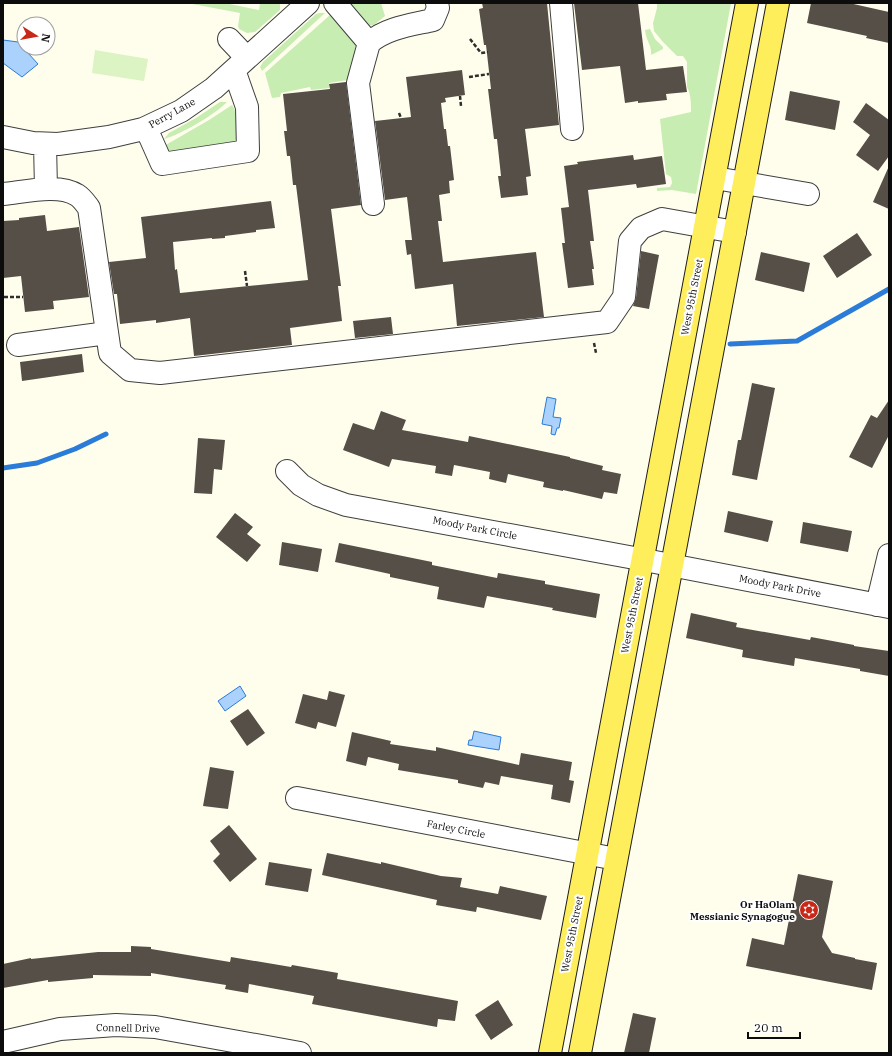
<svg xmlns="http://www.w3.org/2000/svg" width="892" height="1056" viewBox="0 0 892 1056" font-family="'IBM Plex Serif',serif">
<style>
.green{fill:#c8edb2}
.pitch{fill:#dcf3c4}
.water{fill:#abd2fc;stroke:#2b7bd9}
.lines{fill:none;stroke-linecap:round;stroke-linejoin:round}
.stream{stroke:#2b7bd9;stroke-width:5}
.building{fill:#564f48}
.minor-casing{stroke:#3f3f3f;stroke-width:24}
.major-casing{stroke:#1d1d1d;stroke-width:24}
.path{stroke:#2e2e2e;stroke-width:2.5;stroke-dasharray:4 2;stroke-linecap:butt}
.minor{stroke:#fff;stroke-width:22}
.major{stroke:#ffee5c;stroke-width:22}
.labels{text-anchor:middle;dominant-baseline:central;stroke-width:4;stroke-linejoin:round;paint-order:stroke}
.street-label{font-size:10px;fill:#0c0c0c;stroke:#fff}
.poi-label{font-size:10px;font-weight:bold;fill:#0c0c0c;stroke:#fff;text-anchor:end}
</style>
<rect width="100%" height="100%" fill="#fffeec"/>
<!-- green -->
<path class="green" d="M187,3H225L259,10L260,3H280V10L255,32L247,33L239,29L238,26L240,13Z
M347,3H381L385,16L374,25L367,26Z
M657,3H731L696,194L672,190L657,191V188L670,187L672,183L671,177L666,174L660,119L691,112C691,104 691,94 687,87V62L683,56H677L663,42L654,31L653,23L657,8Z
M320,13H325L262,71L260,67L263,62L316,14Z
M330,15L356,44L350,79L348,80L329,83V88L311,90L310,87L281,93L280,97L272,98L265,73Z
M650,29L655,39L663,47V49L651,55C652,45 646,41 645,30Z
M220,102H227C216,114 180,135 164,139L169,133L196,118Z
M232,105C238,113 238,129 238,138L233,144L171,151L168,150L164,146L209,120Z"/>
<!-- pitch -->
<path class="pitch" d="M95,50L148,59L144,81L92,73Z"/>
<!-- water -->
<path class="water" d="M3,40L18,42L38,64L22,77L3,63Z
M547,397L556,399L553,417L561,418L559,428H557L555,435L551,434L552,426L542,424Z
M240,686L246,696L225,711L218,701Z
M474,731L501,737L499,750L468,745L469,740H472Z"/>
<g class="lines">
<!-- stream -->
<path class="stream" d="M730,344L797,341L889,289
M3,468L37,463L75,449L106,434"/>
</g>
<!-- building -->
<path class="building" d="M482,3H547L559,125L525,129L531,176L526,177L528,195L501,198L498,176H501L497,139H494L488,89H491L486,45H484L479,9L483,8Z
M574,3H638L646,70L683,66L687,92L666,94L667,100L638,103V101L625,103L620,66L582,70Z
M811,3H849L889,12V43L866,38L867,36L807,23Z
M462,70L465,95L445,98L446,102L441,103L444,129H446L448,146H450L454,180L449,181L450,193L439,195L442,221H438L443,262L536,252L544,317L457,326L453,284L415,289L411,254L407,255L405,240H412L407,197L385,200L375,121L411,117L406,77Z
M346,82L361,205L331,209L341,286H338L342,321L290,328L292,345L194,356L190,318L156,323V320L120,324L117,294H114L109,262L146,258L141,217L271,201L275,228L256,230V232L225,236V238L212,239V238L173,242L175,270L177,269L180,293L308,280L296,185H293L290,156H287L284,131H287L283,94L330,89L329,84Z
M790,91L840,101L835,130L785,120Z
M866,103L889,120V156L878,171L856,155L870,135L853,122Z
M633,155L634,160L662,156L666,184L637,188L636,184L588,190L594,241H590L594,269H592L594,285L568,288L562,243H565L561,208L569,207L564,166L578,164L577,162Z
M889,166V209L873,202Z
M45,215L47,231L79,227L89,297L53,301L54,309L25,312L21,276L3,278V221L19,220V218Z
M857,233L872,255L837,278L823,256Z
M641,251L659,255L649,309L633,306L636,298Z
M761,252L810,263L804,292L755,280Z
M391,317L393,334L355,338L353,321Z
M82,354L84,372L22,381L20,362Z
M752,383L775,388L757,480L732,475L738,440H741Z
M889,400V435L872,468L849,457L871,415L877,418Z
M381,411L406,420L402,430L468,442L469,436L570,457V458L603,466L602,470L621,474L617,494L604,492L602,499L563,490V491L543,487L544,482L508,474L506,483L489,479L490,472L454,465L452,476L435,473L436,466L392,459L389,467L343,450L353,423L374,430Z
M198,438L225,440L222,470L214,469L212,494L194,493Z
M728,511L773,521L768,542L724,532Z
M235,513L253,527L247,534L261,545L247,562L216,537Z
M803,522L852,531L848,552L800,543Z
M282,542L322,549L318,572L279,565Z
M339,543L432,562V565L497,578L498,573L545,581V584L600,594L596,618L552,610L553,608L487,596L484,608L437,599L439,587L390,577V574L335,562Z
M691,613L737,623L736,627L810,640L811,637L854,645V646L889,651V676L860,671V669L795,658L794,666L742,657L743,650L686,638Z
M329,691L345,695L336,727L318,722L316,729L295,723L303,694L327,700Z
M248,709L265,733L247,746L230,721Z
M352,732L391,741L390,744L436,751V747L519,765L521,753L572,762L569,780L574,781L570,803L551,799L553,785L501,776L499,785L485,782L483,788L458,783V780L398,770L399,764L368,757L366,766L346,761Z
M210,767L234,771L228,809L203,806Z
M229,825L257,859L230,882L213,861L220,854L210,841Z
M327,853L381,864V862L441,876L462,878L460,887L498,894L500,886L547,896L541,920L477,907L476,912L436,905L437,900L322,875Z
M269,862L312,869L308,892L265,885Z
M798,874L833,881L822,937L832,953L855,958V959L877,963L872,990L746,966L752,938L784,945Z
M131,946L151,947V949L230,962L231,957L291,967L292,965L338,973L337,979L458,1001L455,1021L438,1019L437,1027L312,1004L314,996L287,991L249,984L248,993L225,989L226,985L151,973V976L93,975V978L48,982V980L3,988V964L31,958V959L98,952H131Z
M498,1000L513,1025L491,1040L475,1015Z
M633,1013L656,1018L649,1053H624Z"/>
<g class="lines">
<defs>
<path id="minor" d="M335,3L369,43C386,28 411,25 433,20L438,8L437,3
M561,3L572,129
M229,39L247,58
M369,43L358,83L373,204
M146,128L162,164L248,151L247,107L234,70
M3,137L33,143L58,144L109,137L143,129L181,111L214,88L308,3
M45,144L46,189
M715,178L808,194
M3,194C24,192 59,183 77,195C82,198 86,204 89,208L110,353L130,370L160,373L607,322L624,297L630,241L641,228L662,219L735,232
M18,345L107,333
M287,471L301,485L318,495L346,505L629,557L889,607
M877,605L889,555
M297,798L616,859
M3,1042L60,1029L116,1025L155,1027L300,1053"/>
<path id="major" d="M550,1053L747,3
M580,1053L778,3"/>
</defs>
<!-- minor casing -->
<use href="#minor" class="minor-casing"/>
<!-- major casing -->
<use href="#major" class="major-casing"/>
<!-- path -->
<path class="path" d="M470,39L481,53L488,52
M469,77L489,74
M460,96L461,106
M399,113L401,118
M245,271L247,286
M4,297H23
M594,343L596,353"/>
<!-- minor -->
<use href="#minor" class="minor"/>
<!-- major -->
<use href="#major" class="major"/>
</g>
<!-- icons -->
<defs>
<symbol id="synagogue-disc" viewBox="-11 -11 22 22"><circle r="9.5" fill="#c82818" stroke="#fff"/><path d="M0-6.5L5.6 3.2H-5.6ZM0 6.5L5.6-3.2H-5.6Z" fill="#fff"/></symbol>
</defs>
<g fill-rule="evenodd">
<use href="#synagogue-disc" x="798" y="899" width="22" height="22"/>
</g>
<g class="labels">
<!-- street labels -->
<g class="street-label">
<text transform="translate(172 113) rotate(-29)">Perry Lane</text>
<text transform="translate(692 297) rotate(-79)">West 95th Street</text>
<text transform="translate(475 528) rotate(11)">Moody Park Circle</text>
<text transform="translate(780 586) rotate(11)">Moody Park Drive</text>
<text transform="translate(632 615) rotate(-79)">West 95th Street</text>
<text transform="translate(456 829) rotate(11)">Farley Circle</text>
<text transform="translate(572 934) rotate(-79)">West 95th Street</text>
<text transform="translate(128 1028) rotate(1)">Connell Drive</text>
</g>
<!-- poi labels -->
<g class="poi-label">
<text x="795" y="904">Or HaOlam<tspan x="795" dy="12">Messianic Synagogue</tspan></text>
</g>
</g>
<!-- border -->
<rect width="892" height="1056" fill="none" stroke="#0c0c0c" stroke-width="8"/>
<!-- north arrow -->
<g transform="translate(36 36) rotate(101)"><circle r="19" fill="#ffffff" stroke="#9e9e9e"/>
<path d="M0-3L7 15L0 10L-7 15Z" fill="#c82818"/>
<text y="-6" font-size="11" font-weight="bold" text-anchor="middle" fill="#0c0c0c">N</text>
</g>
<!-- scale -->
<path d="M748 1032v6h52v-6" fill="none" stroke="#0c0c0c" stroke-width="2"/>
<text x="754" y="1032" font-size="12" fill="#0c0c0c" stroke="#ffffff" stroke-width="3" paint-order="stroke">20 m</text>
</svg>
